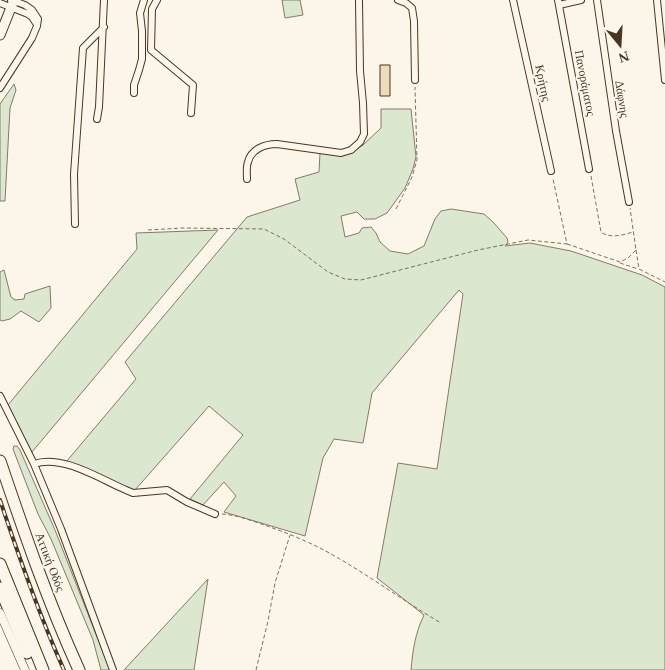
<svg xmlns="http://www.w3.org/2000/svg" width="665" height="670" viewBox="0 0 665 670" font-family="Georgia,serif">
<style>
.green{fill:#dce7d0;stroke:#887966}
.building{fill:#ecdcbc;stroke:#4a3520}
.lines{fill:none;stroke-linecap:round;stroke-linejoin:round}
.minor-casing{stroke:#4a3520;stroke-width:8}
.tertiary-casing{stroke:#4a3520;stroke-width:9}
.secondary-casing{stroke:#4a3520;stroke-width:11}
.motorway-casing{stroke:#4a3520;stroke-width:13}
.path{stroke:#7f6f5c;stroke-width:1;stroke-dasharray:4 2.5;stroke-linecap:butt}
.minor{stroke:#fbf6e9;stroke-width:6}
.tertiary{stroke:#fbf6e9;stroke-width:8}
.secondary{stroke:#fbf6e9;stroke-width:9}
.motorway{stroke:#fbf6e9;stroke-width:11}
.rail-casing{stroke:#4a3520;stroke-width:4}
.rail{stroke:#fbf6e9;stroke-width:2;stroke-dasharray:5.5;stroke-linecap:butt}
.labels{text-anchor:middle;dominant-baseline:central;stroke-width:4;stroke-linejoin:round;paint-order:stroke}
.street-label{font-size:12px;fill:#4a3520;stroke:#fbf6e9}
</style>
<rect width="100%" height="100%" fill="#fbf6e9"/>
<!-- green -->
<path class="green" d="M282,0H300L303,15L285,18Z
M14,84L16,90L10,108L5,201H0V104Z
M381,109H411L416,157L413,169L405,188L387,213L375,219H364L357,212L341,216L345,237L359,233L362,228L371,227L376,233L380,242L390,251L408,254L424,246L435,219L441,211L451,209L484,214L493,222L507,238L508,242L505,246L530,243L571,251L642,275L665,287V670H411C413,649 415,634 424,615L377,578L398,463L437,469L463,294L459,290L372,393L363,443L334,439L323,458L305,536L224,512L236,496L224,482L203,505L190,499L243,435L209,406L135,490L128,489L66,462L136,379L125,362L247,217L300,200L295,179L319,172L320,153L353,151L363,145L381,128Z
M218,230L32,452L26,444L8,405L137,249L136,233Z
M4,270L11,297L15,300L24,299L25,294L50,286L51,308L39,322L21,311L10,319L2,321L0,320V272Z
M14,446H17L20,450L55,530L110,670H101L93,640L51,539L38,514L13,449Z
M208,579L194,670H124Z"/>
<!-- building -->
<path class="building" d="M380,65H390V96H380Z"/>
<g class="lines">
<defs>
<path id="minor" d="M157,0L152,9L151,50L193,85L191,113
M398,0L406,3L412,8L414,21L415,80
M513,0L551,171
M558,0L589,169
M597,0L616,131L629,202
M657,0L665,80
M0,3L28,14L32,17L36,23
M559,5L581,0
M0,88L32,38L37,26L38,19L32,10L25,5L11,0
M134,93V85L139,70L142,59V31L140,13L144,0
M97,119L99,107L104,0
M247,179C247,174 246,167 248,162C251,149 265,144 277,144L341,153L351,150L360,142L364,134L363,103L360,71L359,0
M75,224L74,174L83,48L104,27
M0,396L34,464L61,529L113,670
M34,464C62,454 100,479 126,490L133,493L167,490L187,502L215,514"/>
<path id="tertiary" d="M0,613L25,670"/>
<path id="secondary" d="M0,35L14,0"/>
<path id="motorway" d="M0,461C24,532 48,602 79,670
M0,564L43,670
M0,588L27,653"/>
</defs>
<!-- minor casing -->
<use href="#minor" class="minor-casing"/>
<!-- tertiary casing -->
<use href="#tertiary" class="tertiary-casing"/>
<!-- secondary casing -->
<use href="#secondary" class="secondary-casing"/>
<!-- motorway casing -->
<use href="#motorway" class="motorway-casing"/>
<!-- path -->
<path class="path" d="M591,176L601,232C610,239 623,235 633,232
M396,209L412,177L417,160L415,87
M148,230L183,228L264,229L284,239L328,272L345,279L361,280L478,250L528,240L567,244L553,179
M567,244L620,262L628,258L636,250L630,208
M636,250L639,269L665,282
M620,263L638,269
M222,514C238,515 255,522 270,527C287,533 304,540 320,548C362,570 400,599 441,623
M256,670L268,621L275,583L290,535"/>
<!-- minor -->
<use href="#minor" class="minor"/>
<!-- tertiary -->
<use href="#tertiary" class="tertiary"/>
<!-- secondary -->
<use href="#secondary" class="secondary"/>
<!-- motorway -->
<use href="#motorway" class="motorway"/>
<defs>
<path id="rail" d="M0,500C19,557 39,615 64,670"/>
</defs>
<!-- rail casing -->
<use href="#rail" class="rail-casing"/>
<!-- rail -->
<use href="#rail" class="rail"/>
</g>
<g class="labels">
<!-- street labels -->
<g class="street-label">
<text transform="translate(543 83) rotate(78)">Κρήτης</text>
<text transform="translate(585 83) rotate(79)">Πανοράματος</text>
<text transform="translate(622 99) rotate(81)">Δάφνης</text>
<text transform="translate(50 562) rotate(69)">Αττική Οδός</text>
</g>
</g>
<!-- north arrow -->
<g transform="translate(620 45) rotate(162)" stroke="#fbf6e9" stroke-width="4" paint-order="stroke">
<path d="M0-4L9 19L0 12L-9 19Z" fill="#4a3520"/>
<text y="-8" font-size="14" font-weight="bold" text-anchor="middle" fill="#4a3520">N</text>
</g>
</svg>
